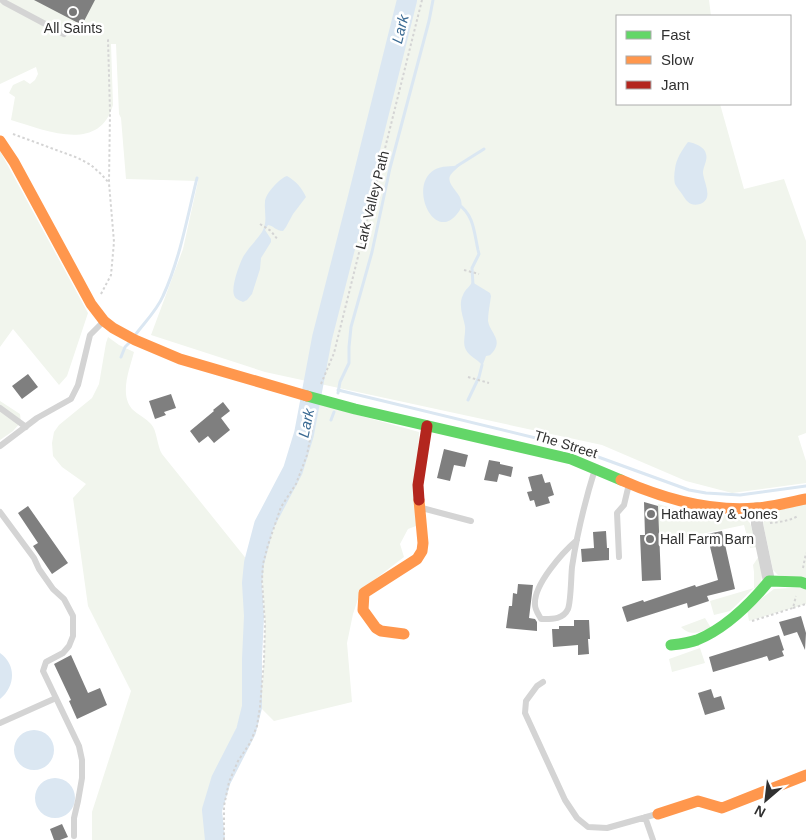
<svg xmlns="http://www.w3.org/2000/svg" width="806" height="840" viewBox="0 0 806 840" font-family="Arial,sans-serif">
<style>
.green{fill:#f1f5ed}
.water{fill:#dbe7f2}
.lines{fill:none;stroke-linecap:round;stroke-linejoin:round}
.stream{stroke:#dbe7f2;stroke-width:3}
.river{stroke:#dbe7f2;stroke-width:20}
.building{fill:#7f7f7f}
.path{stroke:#d4d4d4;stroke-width:2;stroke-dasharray:2.5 2.5;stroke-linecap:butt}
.lane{stroke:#d4d4d4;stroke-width:6}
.street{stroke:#d4d4d4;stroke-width:12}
.fast{stroke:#63d668;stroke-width:11}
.slow{stroke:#ff974d;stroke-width:11}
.jam{stroke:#b3261e;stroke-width:11}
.poi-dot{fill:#787878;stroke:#fff;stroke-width:2}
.labels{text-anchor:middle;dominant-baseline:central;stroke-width:5;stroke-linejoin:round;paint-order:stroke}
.poi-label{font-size:14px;fill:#303030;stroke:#fff;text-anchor:start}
.street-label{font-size:14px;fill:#303030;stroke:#fff}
.water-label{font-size:15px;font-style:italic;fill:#3d6c94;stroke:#fff}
</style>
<rect width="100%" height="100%" fill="#fff"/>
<!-- green -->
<path class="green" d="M0,0H709L711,16H617V104H720L744,189L784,179L806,241V433L798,436L806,461V483L732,493L686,481L602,445L265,372L151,335L183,249L198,181L126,179L121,118L119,114L116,44H111L113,105C99,154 45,130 11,120L15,97L9,93L13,85L24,80L30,84L35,80L38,74L36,67L0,84Z
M0,151L88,313L67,376L59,385L13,329L0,347Z
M108,337L119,345L134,352C130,368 119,394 132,409C138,415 146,418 151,424C157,430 157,446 162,454L248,561L247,608L251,655L250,674L245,698L237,727L214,781L209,809L213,840H92V812L131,691L88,606L73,498L86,484L62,467L53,456L52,443L54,432L59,425L92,398L99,384L106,343Z
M0,401L20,414L21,422L13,431L0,440Z
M318,404L419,432L416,526L408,529L400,544L404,557L361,590L353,614L347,643L352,702L274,721L260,707L264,660L265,624L262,580L263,564L268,545L281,507L296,484L307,455Z
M806,499V579L778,575L773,570L763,523C770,508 791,504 806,499Z
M658,504L685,512L743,516L750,523L757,547L750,548L744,525L659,543Z
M759,556C762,570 765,577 757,590L754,588L730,611L714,615L710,601L754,588V572L753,565Z
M806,587V604L749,621L747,609L774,589Z
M705,618L711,628C699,632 691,637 681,627Z
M700,648L705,663L672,672L669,659Z"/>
<!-- water -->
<path class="water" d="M688,142C695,143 705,147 706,154C708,160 703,167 703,173C704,183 714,199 700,204C691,207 686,201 682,194C680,191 677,188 675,184C674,180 674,174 675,169C676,159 682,150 688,142Z
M460,165C457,169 452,172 450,176C445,188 472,197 457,214C434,243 408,186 434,170C442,165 451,167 460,165Z
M287,176C296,181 302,188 306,197L293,214L286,227L283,231C276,231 274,226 268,225L265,230L271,239V242L261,258L260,269L252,294L247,300L243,302C239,300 235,299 234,295C231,287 239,265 243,257C248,248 256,241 262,232C268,222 264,212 265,202C265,194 280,178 287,176Z
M472,282L490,293L491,296C490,304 488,313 488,321C490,333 503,339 493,352C489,356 491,355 486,356L482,367L481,364C477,359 469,356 466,350C462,343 466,334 465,326C463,316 458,305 463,295C465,289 470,287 472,282Z
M0,653C17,665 15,687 0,699Z
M14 750a20 20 0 1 1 40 0a20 20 0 1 1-40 0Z
M35 798a20 20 0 1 1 40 0a20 20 0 1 1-40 0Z"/>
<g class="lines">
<!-- stream -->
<path class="stream" d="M457,166L484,149
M458,204C474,215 474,232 478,250L479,254L472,268L473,285
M136,334C145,322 157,310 163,296C180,259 187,218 197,178
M121,357L125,347L129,343
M338,390L548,441L601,458L689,490L706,493L740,495L806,486
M338,393L340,382L349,363V347L351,327L372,252L390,168L429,21L433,0
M468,400L479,377L482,365
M331,420L334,412"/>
<!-- river -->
<path class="river" d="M215,840L212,810L221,780L246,731L252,707V659L254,616L252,583L254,563L264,525L293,470L304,434L322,338L358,197L407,0"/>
</g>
<!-- building -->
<path class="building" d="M34,0H95L82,25Z
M28,374L38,387L22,399L12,386Z
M171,394L176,408L164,412L166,415L155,419L149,401Z
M223,402L230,411L221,418L230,430L214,443L208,436L199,443L190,431L214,411L213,410Z
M444,449L468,455L465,467L454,465L450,481L437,478Z
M489,460L500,462V464L513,467L511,477L499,474L497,482L484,480Z
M542,474L545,483L550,482L554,495L548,497L550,503L536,507L534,500L530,501L527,492L532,491L528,477Z
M644,502L658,506L661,580L642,581L640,535H645Z
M28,506L68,563L52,574L33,546L38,543L18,513Z
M606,531L607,548H609V560L582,562L581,549L594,548L593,532Z
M722,531L735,589L707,596L709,601L688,608L687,603L627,622L622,607L643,600L644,602L695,585L696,587L718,580L707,534Z
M518,584L533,585L529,618L535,619L537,622V631L506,628L509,606H512L513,593L517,594Z
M801,616L806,633L805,650L797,632L784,636L779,622Z
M574,620H589L590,639H588L589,654L578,655V645L553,647L552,629H559V626H574Z
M779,635L784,650L782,651L784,656L769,661L767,656L713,672L709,657Z
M71,655L88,693L100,688L107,705L77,719L69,701L71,700L54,664Z
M711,689L714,698L721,696L725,709L705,715L698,693Z
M62,824L68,837L60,840H54L50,829Z"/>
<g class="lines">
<!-- path -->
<path class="path" d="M13,134L78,158L91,165L102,175L109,183
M260,224L271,231L278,240
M464,270L479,274
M101,294L111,275L114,242L109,183L110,112L108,39
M468,377L489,383
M321,384L334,353L422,0
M770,523C780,522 789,521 798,516
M803,568L806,553
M793,608L806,604
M752,621L793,608L796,596
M224,840V806L229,782L238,761L250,743L257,726L260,707L264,660L265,624L262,580L263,564L268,545L281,507L296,484L307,455L315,413"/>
<!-- lane -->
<path class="lane" d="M2,0L4,2L64,34
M0,408L26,427
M0,446L37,418L71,399L78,385L90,335L103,322
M422,508L471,521
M0,512L34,558L39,569L53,589L64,599L73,616V636L69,646L63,653L46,662L43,671L79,746L82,760V778L78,801L74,818V836
M577,540C563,552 533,585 535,605C535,610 539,615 541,619C551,619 563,620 568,609C571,601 571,577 572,567C577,534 585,501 595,469
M619,557L617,513L624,505L629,484
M543,682L537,686L526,701L525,713L565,800L577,818L588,827L607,828L657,814
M0,723L56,698
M645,817L653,840"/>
<!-- street -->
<path class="street" d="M757,508V524L769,581"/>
<!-- fast -->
<path class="fast" d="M307,396L355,409L571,459L621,480
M671,645C680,644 689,643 697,640C726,628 750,604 769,581L801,582L806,584"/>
<!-- slow -->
<path class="slow" d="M0,141L14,162L91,304L104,321L113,328L135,340L180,359L307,396
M621,480C664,499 709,512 756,508C773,507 790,502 806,499
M404,634L381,631L376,628L363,610L364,593L417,559L422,551L423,543L419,500
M658,814L698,801L722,808L806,775"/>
<!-- jam -->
<path class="jam" d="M419,500L418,485L427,426"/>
</g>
<!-- markers -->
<g class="poi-dot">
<circle cx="73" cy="12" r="5"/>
<circle cx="651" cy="514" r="5"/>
<circle cx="650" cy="539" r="5"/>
</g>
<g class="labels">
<!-- poi labels -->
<g class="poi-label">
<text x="73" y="28" text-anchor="middle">All Saints</text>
<text x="661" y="514">Hathaway &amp; Jones</text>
<text x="660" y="539">Hall Farm Barn</text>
</g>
<!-- street labels -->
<g class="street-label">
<text transform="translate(372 200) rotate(-76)">Lark Valley Path</text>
<text transform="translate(566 444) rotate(17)">The Street</text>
</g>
<!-- water labels -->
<g class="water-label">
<text transform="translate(400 29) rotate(-76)">Lark</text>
<text transform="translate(306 423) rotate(-78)">Lark</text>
</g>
</g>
<!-- legend -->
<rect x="616" y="15" width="175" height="90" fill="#ffffff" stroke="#acacac"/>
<rect x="626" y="31" width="25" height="8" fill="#63d668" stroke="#acacac"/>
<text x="661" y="40" font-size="15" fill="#303030">Fast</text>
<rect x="626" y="56" width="25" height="8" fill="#ff974d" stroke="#acacac"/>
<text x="661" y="65" font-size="15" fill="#303030">Slow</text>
<rect x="626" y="81" width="25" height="8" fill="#b3261e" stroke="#acacac"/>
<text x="661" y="90" font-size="15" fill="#303030">Jam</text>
<!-- north arrow -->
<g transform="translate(766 800) rotate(208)" stroke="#ffffff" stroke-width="4" paint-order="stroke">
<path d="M0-4L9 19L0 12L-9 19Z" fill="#303030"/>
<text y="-8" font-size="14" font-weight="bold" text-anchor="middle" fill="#303030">N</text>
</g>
</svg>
